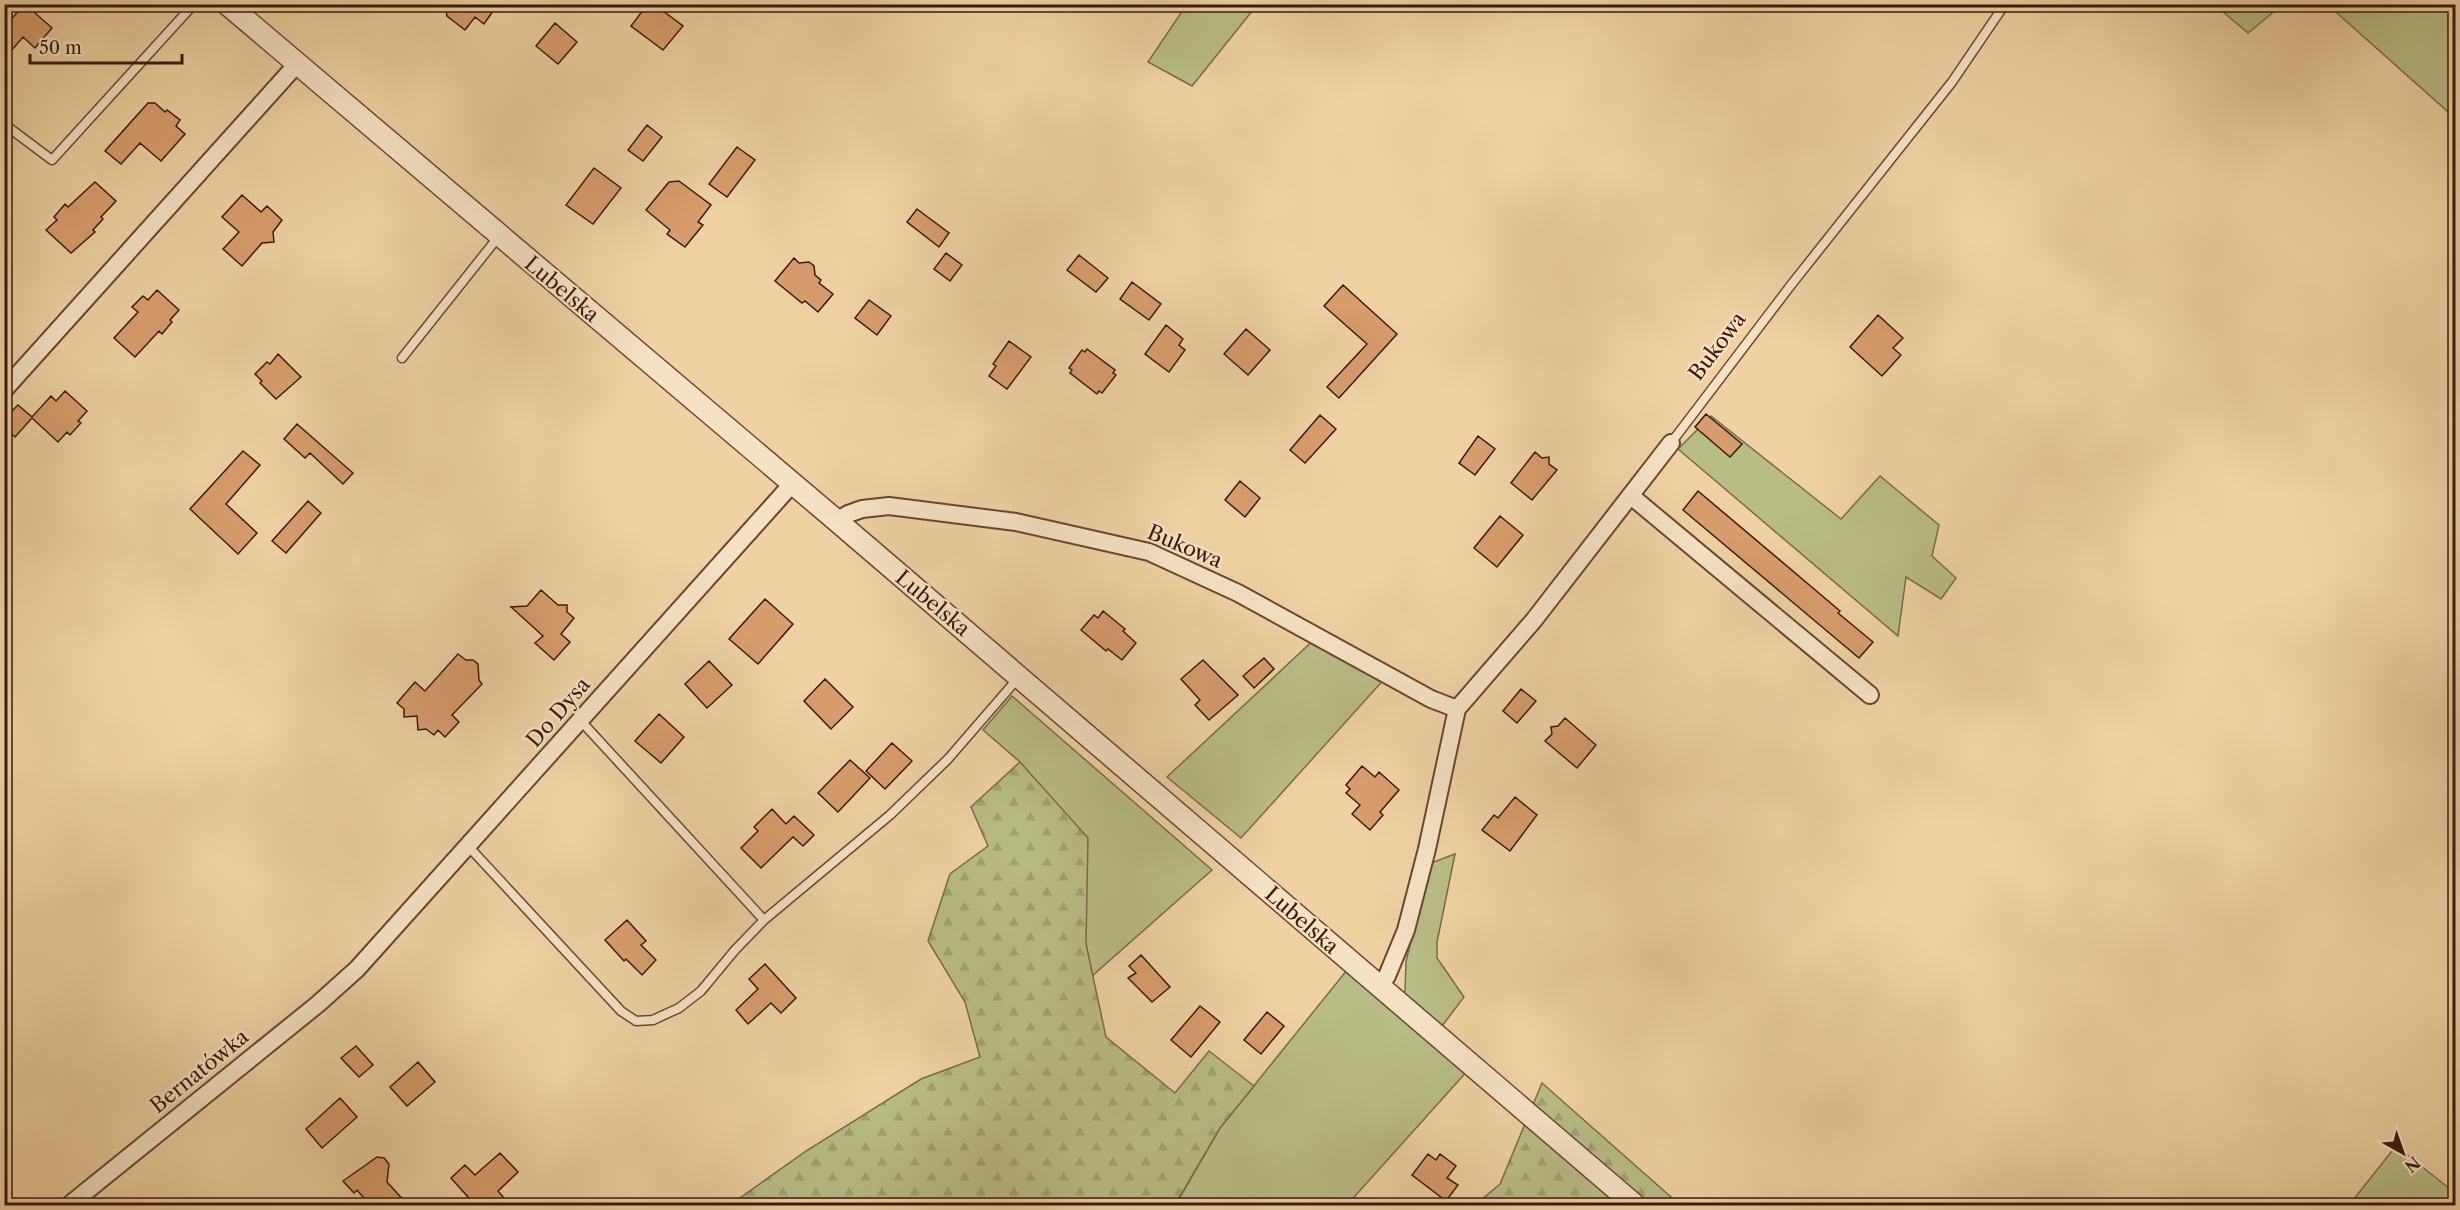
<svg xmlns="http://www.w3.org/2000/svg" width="2460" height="1210" viewBox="0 0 2460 1210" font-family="'Libre Caslon Text',serif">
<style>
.grass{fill:#b9bc85;stroke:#796b49;stroke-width:1.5}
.forest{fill:url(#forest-firs);stroke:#796b49;stroke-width:1.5}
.building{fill:#d89d6f;stroke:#391a0d;stroke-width:1.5}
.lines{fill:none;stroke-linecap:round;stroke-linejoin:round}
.service-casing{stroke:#664832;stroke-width:11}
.minor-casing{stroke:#664832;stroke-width:20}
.tertiary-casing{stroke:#664832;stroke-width:24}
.service{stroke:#f5e1c3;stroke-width:8}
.minor{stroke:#f5e1c3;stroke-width:16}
.tertiary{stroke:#f5e1c3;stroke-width:21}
.labels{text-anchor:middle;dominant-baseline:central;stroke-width:4.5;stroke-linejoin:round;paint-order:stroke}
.street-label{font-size:21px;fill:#391a0d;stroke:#f5e1c3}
</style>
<defs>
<pattern id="forest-firs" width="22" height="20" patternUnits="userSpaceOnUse" patternTransform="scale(1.5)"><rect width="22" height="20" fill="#b9bc85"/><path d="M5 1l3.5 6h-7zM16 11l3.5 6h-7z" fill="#a0a172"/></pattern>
</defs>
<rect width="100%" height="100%" fill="#efd1a2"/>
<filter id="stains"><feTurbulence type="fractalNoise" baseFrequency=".00333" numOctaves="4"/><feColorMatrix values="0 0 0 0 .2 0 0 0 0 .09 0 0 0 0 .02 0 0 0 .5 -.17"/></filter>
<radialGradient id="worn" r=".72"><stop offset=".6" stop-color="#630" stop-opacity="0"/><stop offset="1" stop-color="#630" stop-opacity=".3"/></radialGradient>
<!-- grass -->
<path class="grass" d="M1187,4L1257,5L1192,86L1148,62Z
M2215,5H2282L2248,33Z
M2328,5H2455V118Z
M1711,416L1841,519L1880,476L1939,525L1932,556L1956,578L1941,599L1906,577L1898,636L1678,449Z
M1318,636L1388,675L1241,838L1167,777Z
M1012,696L1212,870L1092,976L1086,944L1020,762L983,730Z
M1455,854L1437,942V958L1464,997L1433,1038L1469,1069L1347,1205L1175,1206L1220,1128L1347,970L1393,1007L1405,991L1406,961L1431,863Z
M2396,1146L2455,1193V1205H2349Z"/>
<!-- forest -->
<path class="forest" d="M1020,762L1088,838L1086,944L1106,1037L1175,1093L1209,1051L1254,1086L1220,1128L1175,1205H730L806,1151L921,1079L980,1057L965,1002L928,941L950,874L988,846L971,807Z
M1542,1083L1680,1205L1474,1206L1500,1184Z"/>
<!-- building -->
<path class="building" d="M25,4L52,28L35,48L23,37L4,59V27Z
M445,4H498L484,24L475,17L465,30L447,16Z
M647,5L656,11L659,8L683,26L663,50L631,26Z
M555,23L577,42L558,64L536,46Z
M148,103H155L165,112L167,110L180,120L176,126L185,134L161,161L140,143L121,164L105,151Z
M647,125L662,137L643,161L628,150Z
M737,147L755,160L727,197L709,184Z
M594,168L621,188L593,224L566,205Z
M679,181L711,205L698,222L703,225L685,247L667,234L670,230L646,210L669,182Z
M95,182L116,201L101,217L103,219L93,230L95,232L71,253L46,230L57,220L54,217L65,204L68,207Z
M242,195L261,212L267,206L282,220L273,232L274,242L262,243L242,266L223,249L239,232L222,217Z
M917,209L949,233L939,247L907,222Z
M946,253L962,265L950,281L934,269Z
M1079,255L1108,278L1096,292L1067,270Z
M794,258L799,263L809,262L814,266L815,275L821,280L819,283L833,294L818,312L805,301L802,303L775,281Z
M1132,282L1161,304L1149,320L1120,299Z
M1343,285L1397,334L1339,398L1327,387L1367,344L1324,306Z
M157,290L179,310L170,320L172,322L162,334L159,331L135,357L114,338L138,312L132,307L143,296L148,300Z
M869,300L891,316L877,335L855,318Z
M1878,315L1903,338L1893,348L1901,355L1882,376L1850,347Z
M1166,325L1183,339L1179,345L1185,350L1169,372L1145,354Z
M1246,329L1270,350L1248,375L1224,354Z
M1009,341L1031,357L1007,389L989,376L996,366L993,364Z
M1087,349L1115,370L1113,373L1116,375L1102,393L1099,391L1097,394L1070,373L1072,370L1069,368L1082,350L1085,352Z
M278,354L301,377L276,399L260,383L262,381L255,374L267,362L270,364Z
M65,391L87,411L78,421L81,423L70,435L67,432L58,442L32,418L15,437L4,427V419L18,405L32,417L51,396L56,401Z
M1706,414L1742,444L1730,457L1695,427Z
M1320,415L1336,429L1305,463L1290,450Z
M297,424L353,473L343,484L310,453L305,458L284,439Z
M1478,436L1495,449L1475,475L1459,463Z
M243,451L260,465L226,504L257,533L238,554L190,509Z
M1535,452L1542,458L1549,457V464L1557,470L1532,500L1511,483Z
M1240,481L1260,498L1245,517L1225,500Z
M1698,491L1840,611L1838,613L1873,642L1859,658L1683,510Z
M308,501L321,513L286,553L272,541Z
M1500,516L1523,535L1497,567L1474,548Z
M541,590L558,605H567V612L574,618L561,634L570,642L554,660L535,643L543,636L511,607L527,606Z
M765,599L793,624L758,664L729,639Z
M1103,611L1125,629L1123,631L1136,643L1122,660L1108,649L1106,651L1081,630L1094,615L1098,618Z
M458,654L466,660H473L478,664L479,680L482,684L452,715L459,722L445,737L438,730L434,735L426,729L418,730L417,716L404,717V709L397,703L415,682L425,691Z
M1264,658L1274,669L1254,688L1243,676Z
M1203,660L1238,695L1209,720L1195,705L1200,700L1181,679Z
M709,661L732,685L707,708L685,684Z
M825,679L853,707L831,729L804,701Z
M1521,689L1536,701L1517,723L1503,711Z
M659,714L684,737L661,763L635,741Z
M1565,718L1596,745L1577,768L1545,741L1552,734L1551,727L1558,726Z
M892,743L912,761L885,789L866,771Z
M850,760L870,778L838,812L818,793Z
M1362,766L1375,777L1379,772L1399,790L1380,812L1383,815L1370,830L1352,814L1360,805L1346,793L1350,789L1346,785Z
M1515,797L1537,815L1510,851L1482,830L1494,815L1498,818Z
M772,809L786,824L794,816L814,835L803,846L793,837L761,868L741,848L758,831L754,827Z
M627,920L646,941L641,945L656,960L642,975L626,959L624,961L605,940Z
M1141,955L1170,987L1152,1002L1128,978L1136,973L1129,966Z
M765,964L796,998L781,1013L771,1003L748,1024L736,1010L758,989L749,979Z
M1200,1006L1220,1022L1191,1057L1171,1040Z
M1267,1012L1284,1026L1261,1054L1244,1040Z
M356,1046L373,1065L359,1077L341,1058Z
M418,1062L435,1082L407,1106L390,1087Z
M340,1098L357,1117L322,1148L306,1129Z
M500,1153L518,1172L498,1191L511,1206H476L451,1178L465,1165L475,1175Z
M1428,1154L1436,1160L1440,1154L1456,1166L1447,1178L1458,1185L1446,1201L1412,1175Z
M377,1157L384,1158L389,1164L387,1182L409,1206H371L357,1190L354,1193L343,1181Z"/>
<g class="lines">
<defs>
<path id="service" d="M4,124L52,160L194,4
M402,358L499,236
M1671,443L1791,285L1952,82L2005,4
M580,720L764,920
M469,847L621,1011L636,1021L653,1020L679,1008L701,991L735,950L764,920L890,815L948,759L1019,677"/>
<path id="minor" d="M4,390L297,64
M1631,496L1870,695
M837,521L848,514L862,509L889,506L1016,522L1149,552L1238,593L1431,699L1457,709
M1379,986L1387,976L1406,930L1427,849L1457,709L1534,620L1671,443
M68,1206L318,1004L357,969L792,484"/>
<path id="tertiary" d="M227,4L837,521L1636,1206"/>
</defs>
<!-- service casing -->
<use href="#service" class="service-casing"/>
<!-- minor casing -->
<use href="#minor" class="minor-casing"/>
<!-- tertiary casing -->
<use href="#tertiary" class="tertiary-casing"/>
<!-- service -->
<use href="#service" class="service"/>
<!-- minor -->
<use href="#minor" class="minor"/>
<!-- tertiary -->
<use href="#tertiary" class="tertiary"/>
</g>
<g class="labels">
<!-- street labels -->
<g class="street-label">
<text transform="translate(562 289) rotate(40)">Lubelska</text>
<text transform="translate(1717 346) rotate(-53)">Bukowa</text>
<text transform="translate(1185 546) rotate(23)">Bukowa</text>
<text transform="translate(933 603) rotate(40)">Lubelska</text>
<text transform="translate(558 712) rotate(-49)">Do Dysa</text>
<text transform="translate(1302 920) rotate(41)">Lubelska</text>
<text transform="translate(199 1071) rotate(-39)">Bernatówka</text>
</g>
</g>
<!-- margin -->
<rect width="2460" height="1210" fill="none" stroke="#efd1a2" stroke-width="24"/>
<rect x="6" y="6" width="2448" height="1198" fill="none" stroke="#391a0d" stroke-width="3"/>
<rect x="12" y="12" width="2436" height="1186" fill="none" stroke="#391a0d" stroke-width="1.5"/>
<!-- north arrow -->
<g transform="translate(2403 1153) rotate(140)" stroke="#f5e1c3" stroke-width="4.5" paint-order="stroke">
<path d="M0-4.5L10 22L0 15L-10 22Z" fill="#391a0d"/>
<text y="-9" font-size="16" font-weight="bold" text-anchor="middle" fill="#391a0d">N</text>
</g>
<!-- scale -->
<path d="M30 54v9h152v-9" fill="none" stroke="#391a0d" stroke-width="3"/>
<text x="39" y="54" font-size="18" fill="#391a0d" stroke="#f5e1c3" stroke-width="4.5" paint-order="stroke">50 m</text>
<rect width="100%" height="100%" filter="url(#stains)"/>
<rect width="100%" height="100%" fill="url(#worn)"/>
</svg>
